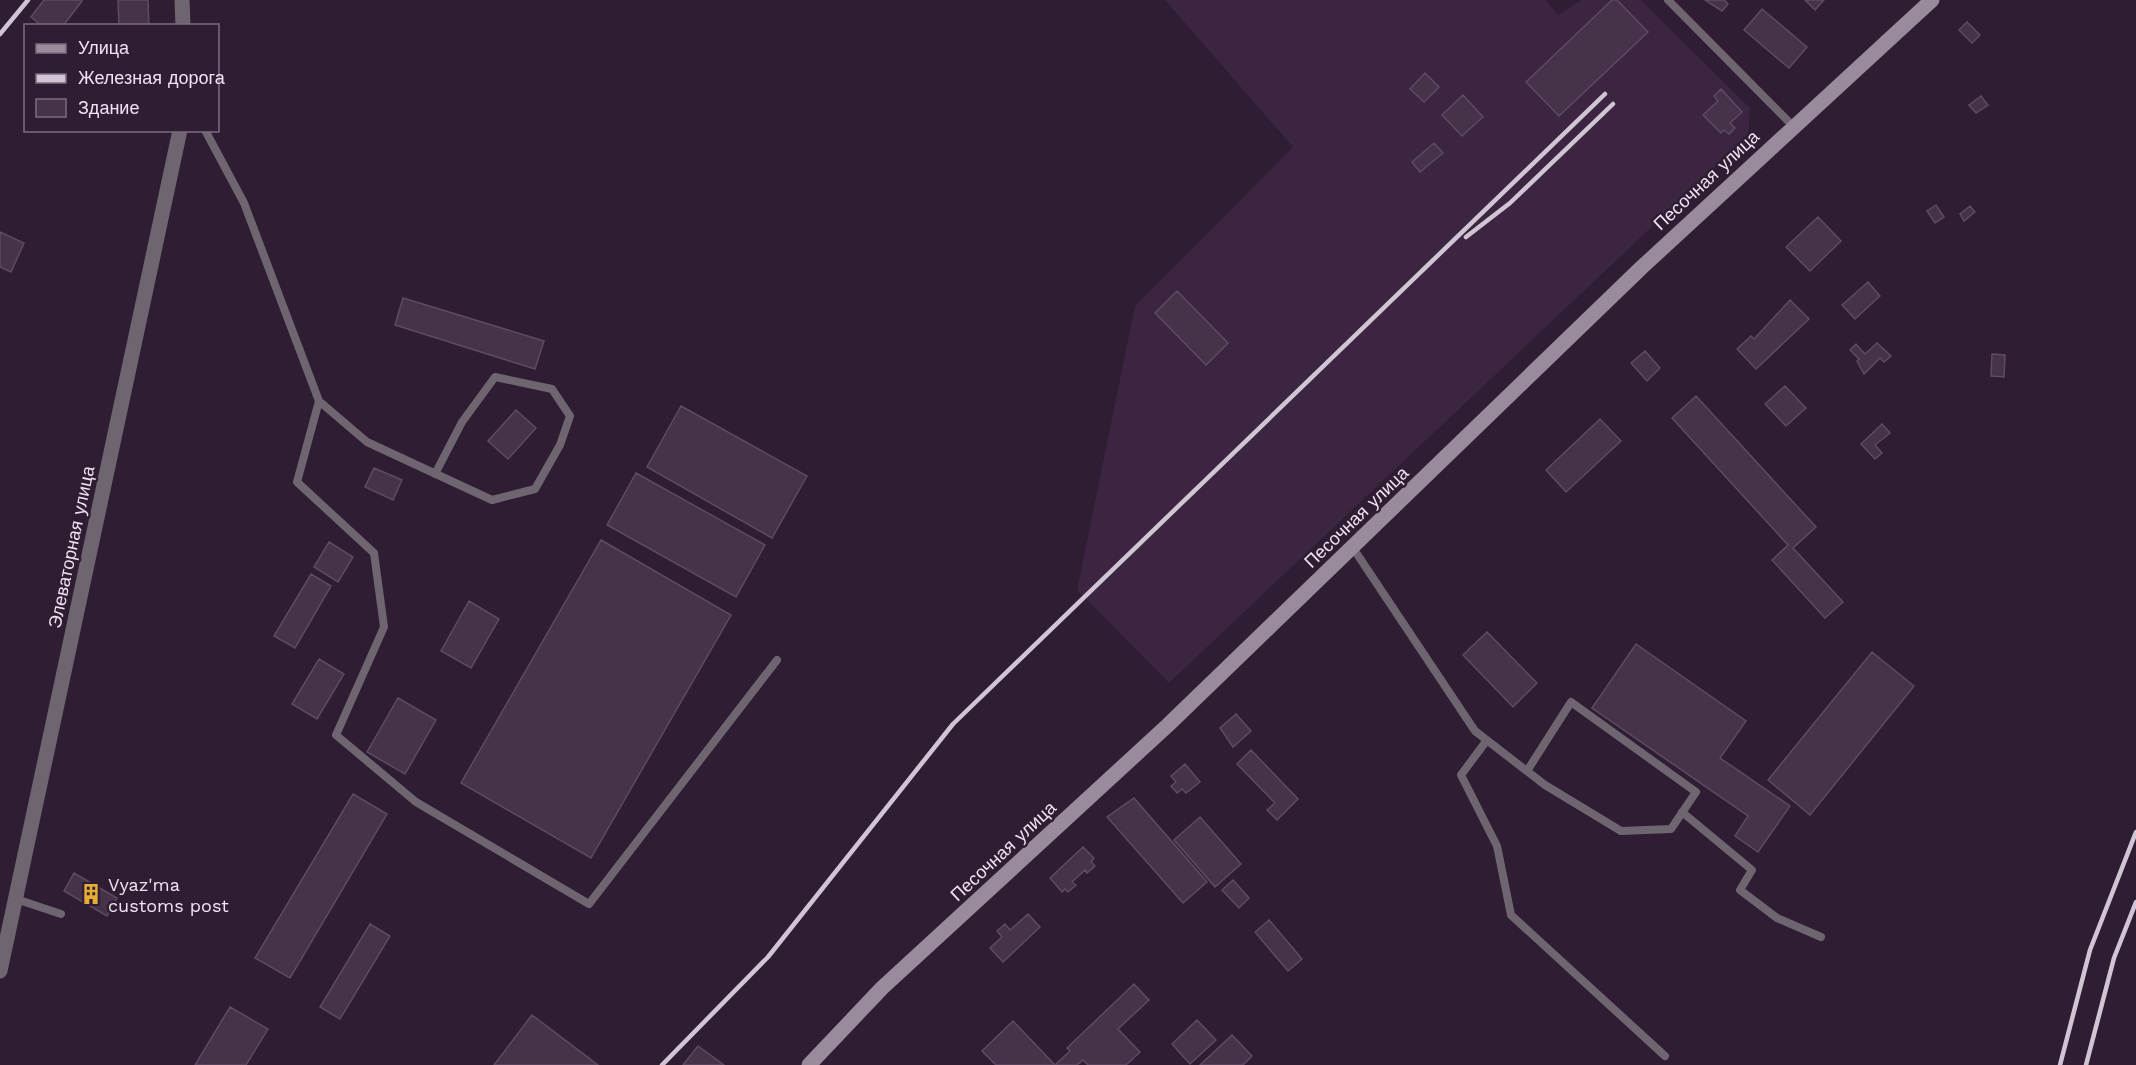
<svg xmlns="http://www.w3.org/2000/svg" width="2136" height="1065" viewBox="0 0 2136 1065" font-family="'Work Sans',sans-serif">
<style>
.built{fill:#3b2540}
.building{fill:#46334a;stroke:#5e4a63;stroke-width:1.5}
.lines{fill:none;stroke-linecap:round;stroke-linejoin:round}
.lane{stroke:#6f6571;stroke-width:8}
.street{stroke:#6f6571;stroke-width:15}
.secondary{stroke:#998a9c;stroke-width:15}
.rail{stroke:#d1c4d4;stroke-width:4.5}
.labels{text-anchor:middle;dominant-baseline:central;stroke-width:5;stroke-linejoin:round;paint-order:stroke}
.street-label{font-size:18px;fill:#efe3f2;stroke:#2f1d33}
.poi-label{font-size:18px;fill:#efe3f2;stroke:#2f1d33;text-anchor:start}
</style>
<rect width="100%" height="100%" fill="#2f1d33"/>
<!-- built -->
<path class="built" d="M1165,0H1546L1558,15L1582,0H1641L1750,108L1748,136L1169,683L1077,590L1135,306L1293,147Z"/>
<!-- building -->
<path class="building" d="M44,0H80L82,1L63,26H42L31,17Z
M118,0H148L149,26H119Z
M1612,0H1617L1648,32L1559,116L1526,82Z
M1705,0H1724L1728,4L1722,11Z
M1805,0H1824L1815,10Z
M1762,9L1807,47L1789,68L1744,30Z
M1967,22L1980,35L1972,43L1959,30Z
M1425,73L1439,87L1424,102L1410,89Z
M1721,89L1742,112L1730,123L1735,128L1729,134L1724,130L1721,133L1703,115L1718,101L1714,96Z
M1463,95L1483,117L1462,136L1442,115Z
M1981,96L1988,105L1976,113L1969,105Z
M1434,143L1443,153L1420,172L1412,162Z
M1936,205L1944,217L1935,223L1927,211Z
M1970,206L1975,212L1964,221L1960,214Z
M1818,217L1841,241L1810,271L1786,247Z
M0,232L24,243L11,272L0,267Z
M1868,282L1880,296L1855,319L1842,305Z
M1177,291L1228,343L1206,365L1155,313Z
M403,298L544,341L535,369L395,325Z
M1790,300L1809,319L1756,369L1737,349L1751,336L1754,339Z
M1877,343L1891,356L1884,362L1880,358L1864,374L1857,361L1859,359L1850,350L1856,344L1865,354Z
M1645,351L1660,368L1647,381L1631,363Z
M1992,354L2005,355L2004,377L1991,376Z
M1785,386L1806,408L1786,426L1765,404Z
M1696,396L1816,527L1793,548L1843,602L1825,618L1772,560L1788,545L1672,418Z
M681,406L807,476L772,538L647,467Z
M516,410L536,428L508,459L488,441Z
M1600,419L1621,441L1566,492L1546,470Z
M1882,424L1890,433L1875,445L1882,453L1875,459L1861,444Z
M374,468L402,480L393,500L365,487Z
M636,473L765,545L736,597L607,525Z
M601,540L731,615L591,858L461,783Z
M329,542L353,557L338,582L314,567Z
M311,574L331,586L295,648L274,636Z
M469,601L499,619L471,668L441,651Z
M1487,632L1537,683L1513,707L1463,655Z
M1636,644L1746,721L1720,758L1790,806L1758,852L1735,836L1748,816L1592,708Z
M1872,652L1914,686L1810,815L1768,780Z
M319,659L344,674L317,719L292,704Z
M398,698L436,720L405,774L367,752Z
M1236,714L1251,731L1233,747L1220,728Z
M1251,750L1298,799L1277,820L1267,810L1275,803L1237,764Z
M1185,764L1200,782L1186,793L1182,789L1177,793L1171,786L1176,782L1171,776Z
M353,794L387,814L290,978L255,958Z
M1134,798L1207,882L1183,903L1107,817Z
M1200,817L1241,864L1215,887L1174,840Z
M1083,847L1094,858L1091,862L1095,866L1087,873L1085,870L1072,882L1076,885L1068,892L1065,889L1062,892L1050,878Z
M74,873L117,898L107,916L64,891Z
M1233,880L1249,898L1239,908L1222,890Z
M1028,914L1040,927L1003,962L990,948L1002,937L997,931L1005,924L1010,930Z
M1269,920L1302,959L1288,971L1255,932Z
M370,924L390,936L340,1019L320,1007Z
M1134,984L1149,1000L1118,1029L1140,1052L1126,1065H1088L1083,1060L1077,1065H996L982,1051L1013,1021L1055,1065L1070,1051L1067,1048Z
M230,1007L268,1029L246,1065H195Z
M532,1015L598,1065H494Z
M1197,1020L1216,1040L1190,1064L1172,1044Z
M1232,1035L1252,1056L1243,1065H1200Z
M698,1046L724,1065H683Z"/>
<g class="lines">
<!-- lane -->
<path class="lane" d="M1668,0L1793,126
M205,130L244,203L319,401L297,482L374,553L384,627L336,735L416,802L589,904L777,660
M319,401L367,442L492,500L535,489L560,445L570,416L552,389L495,377L462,422L435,474
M1353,548L1475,731L1545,785L1621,831L1671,829L1696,792L1571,702L1527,771
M1487,740L1461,775L1497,846L1511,915L1665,1056
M1682,812L1752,870L1740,890L1777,918L1821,937
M16,899L61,914"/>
<!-- street -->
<path class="street" d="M182,0L183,26
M0,971L180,130"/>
<!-- secondary -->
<path class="secondary" d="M809,1065L882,988L1168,725L1641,268L1932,0"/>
<!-- rail -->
<path class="rail" d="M0,34L28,0
M1466,237L1510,203L1613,104
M662,1065L768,957L953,724L1605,94
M2060,1065L2090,950L2136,832
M2086,1065L2114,958L2136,902"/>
</g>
<!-- icons -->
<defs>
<symbol id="building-bare" viewBox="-9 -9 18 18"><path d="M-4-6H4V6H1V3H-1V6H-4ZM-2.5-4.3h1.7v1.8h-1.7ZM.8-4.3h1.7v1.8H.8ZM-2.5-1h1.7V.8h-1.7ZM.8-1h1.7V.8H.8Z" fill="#e6ad36" stroke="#2f1d33" stroke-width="2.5" paint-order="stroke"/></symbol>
</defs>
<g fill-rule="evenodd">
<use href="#building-bare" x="76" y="879" width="30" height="30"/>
</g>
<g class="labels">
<!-- street labels -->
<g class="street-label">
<text transform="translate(1706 180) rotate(-43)">Песочная улица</text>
<text transform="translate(1356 517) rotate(-44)">Песочная улица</text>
<text transform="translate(71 547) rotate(-78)">Элеваторная улица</text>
<text transform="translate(1003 851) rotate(-43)">Песочная улица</text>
</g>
<!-- poi labels -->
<g class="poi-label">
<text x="108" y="884">Vyaz'ma<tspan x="108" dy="21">customs post</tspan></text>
</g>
</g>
<!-- legend -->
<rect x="24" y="24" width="195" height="108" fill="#2f1d33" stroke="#7c6c7f" stroke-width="1.5"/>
<rect x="36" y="44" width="30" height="9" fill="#998a9c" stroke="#7c6c7f" stroke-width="1.5"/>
<text x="78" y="54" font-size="18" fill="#efe3f2">Улица</text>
<rect x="36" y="74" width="30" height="9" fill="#d1c4d4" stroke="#7c6c7f" stroke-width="1.5"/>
<text x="78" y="84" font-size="18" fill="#efe3f2">Железная дорога</text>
<rect x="36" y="99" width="30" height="18" fill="#46334a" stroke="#7c6c7f" stroke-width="1.5"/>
<text x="78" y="114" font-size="18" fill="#efe3f2">Здание</text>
</svg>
